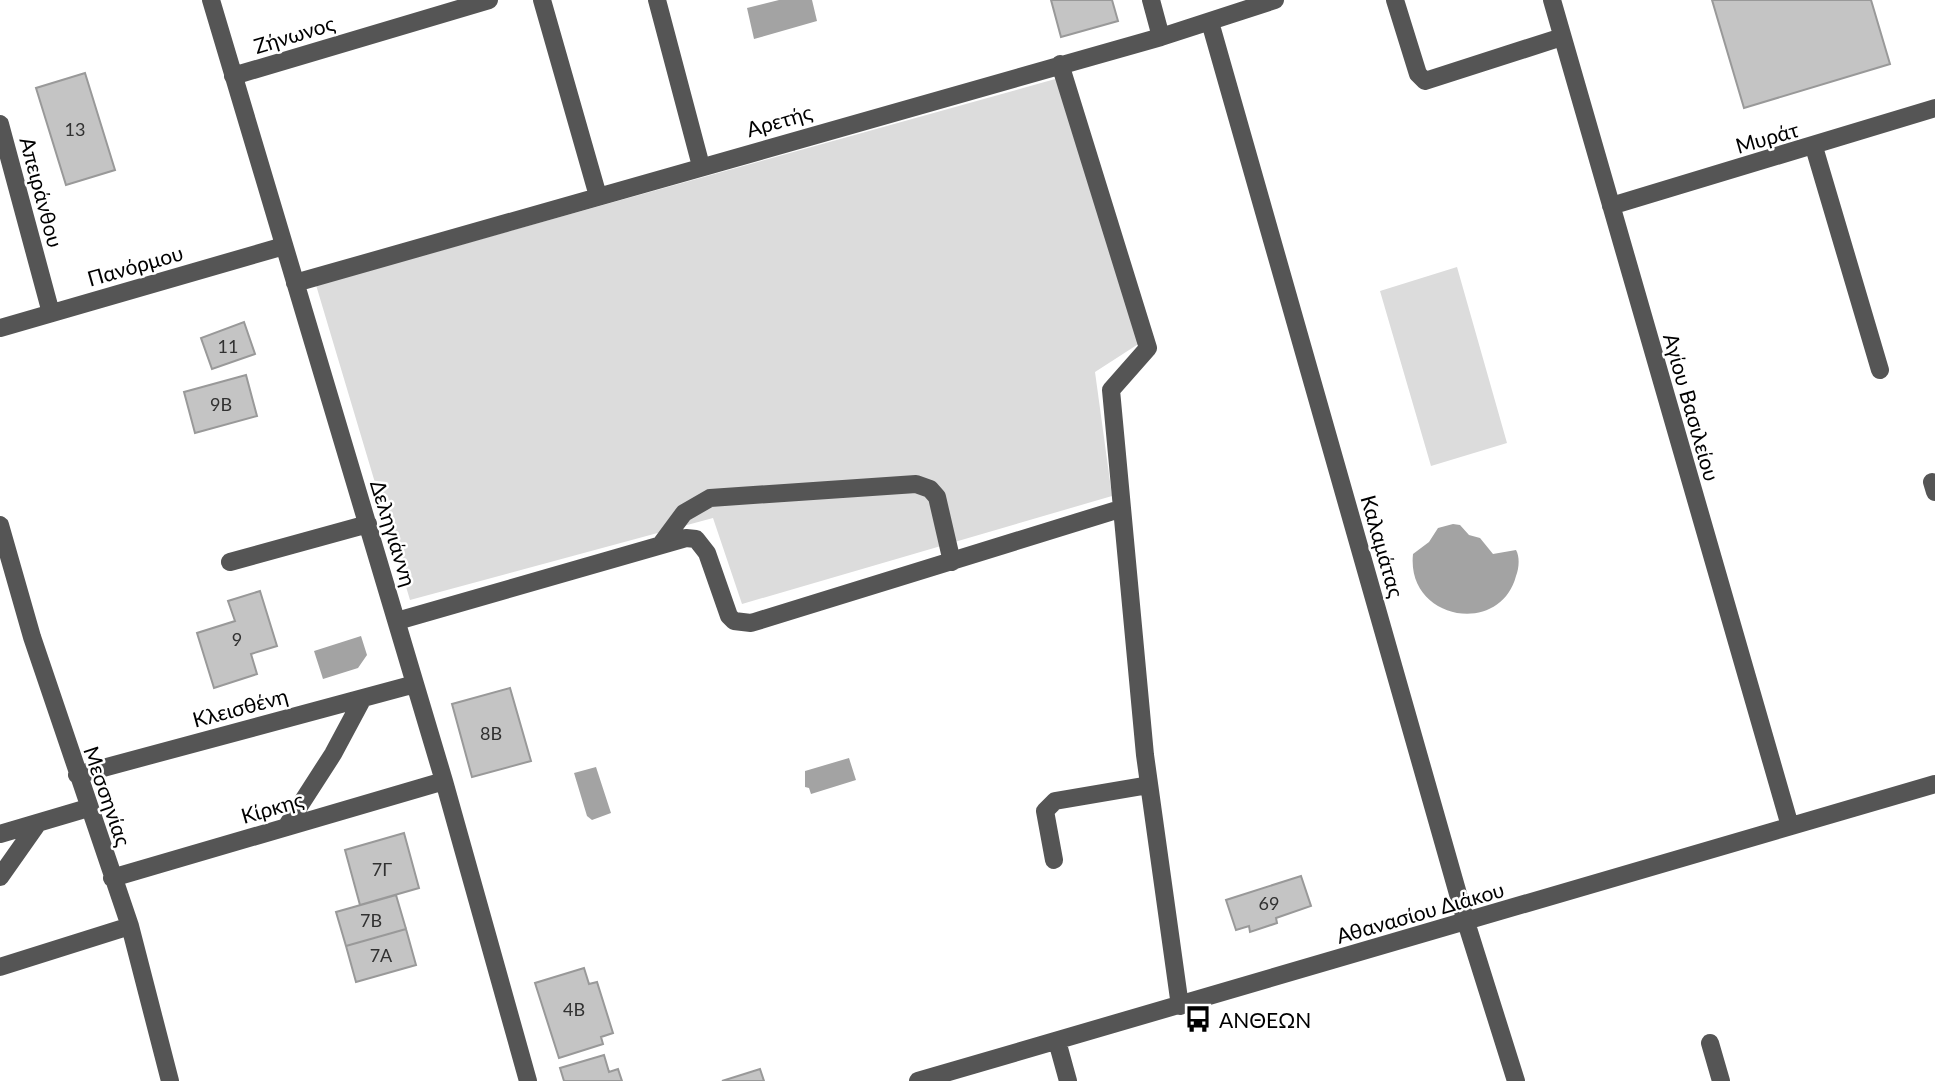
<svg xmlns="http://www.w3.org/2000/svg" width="1935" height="1081" viewBox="0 0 1935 1081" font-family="Lato,sans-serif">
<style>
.green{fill:#dcdcdc}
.water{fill:#a3a3a3}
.building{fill:#c4c4c4;stroke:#999;stroke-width:2}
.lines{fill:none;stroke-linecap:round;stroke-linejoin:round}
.minor{stroke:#555;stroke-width:18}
.labels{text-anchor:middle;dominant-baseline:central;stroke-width:5;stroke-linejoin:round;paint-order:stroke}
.number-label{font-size:18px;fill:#313131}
.street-label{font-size:21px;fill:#000;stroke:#fff}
.poi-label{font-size:21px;fill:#000;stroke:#fff;text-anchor:start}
</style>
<rect width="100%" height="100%" fill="#fff"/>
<!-- green -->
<path class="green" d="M1066,76L1143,341L1095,372L1112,496L742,604L713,518L410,600L316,285Z
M1457,267L1507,443L1431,466L1380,291Z"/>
<!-- water -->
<path class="water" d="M779,0H812L817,21L754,39L747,8Z
M1453,524L1460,525L1469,535L1480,538L1493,554L1516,550C1520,557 1519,568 1516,576C1500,637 1406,620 1413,554L1429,542L1438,528Z
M361,636L367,655L358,668L323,679L314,651Z
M849,758L856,780L811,794L809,788L805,787V771Z
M596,767L611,813L592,820L587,816L574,773Z"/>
<!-- building -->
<path class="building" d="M1051,0H1112L1118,21L1061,37Z
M1712,0H1871L1890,64L1744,108Z
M85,73L115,170L66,185L36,88Z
M244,322L255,354L212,369L201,338Z
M246,375L257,416L195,433L184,392Z
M260,591L277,646L251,654L257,674L214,688L197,633L235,621L228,601Z
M510,688L531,761L472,777L452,704Z
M404,833L419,888L360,905L345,850Z
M1301,876L1311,906L1276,918L1277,923L1250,932L1249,926L1236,930L1226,900Z
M396,895L406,929L346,946L336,912Z
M406,929L416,965L356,982L346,946Z
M584,968L589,984L597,982L613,1033L601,1037L603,1044L559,1058L535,983Z
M604,1055L609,1072L618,1069L622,1081H564L560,1068Z
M760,1069L764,1081H722Z"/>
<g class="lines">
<!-- minor -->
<path class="minor" d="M211,0L444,781L528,1081
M542,0L598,196
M657,0L701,166
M1151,0L1161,37
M1395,0L1418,74L1425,81L1562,37
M1552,0L1790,826
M1210,22L1466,922L1516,1081
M1060,64L1148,348L1111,390L1145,755L1180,1006
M233,76L489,0
M0,124L51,313
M1814,147L1880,370
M1611,206L1935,108
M295,283L1161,37L1275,0
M0,328L284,246
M1932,482L1935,492
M0,525L32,637L130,926L170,1081
M661,544L684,513L710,498L916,484L930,489L937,497L952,562
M230,562L368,524
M397,621L686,538L696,539L707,553L729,616L734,621L751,623L1120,509
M77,775L415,684
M286,827L333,754L363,698
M0,834L88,808
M1054,860L1045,811L1055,801L1149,785
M0,877L38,823
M112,878L444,781
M0,967L130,926
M1057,1041L1068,1081
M1710,1043L1721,1081
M918,1081L1935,784"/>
</g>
<!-- icons -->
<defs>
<symbol id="bus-bare" viewBox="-9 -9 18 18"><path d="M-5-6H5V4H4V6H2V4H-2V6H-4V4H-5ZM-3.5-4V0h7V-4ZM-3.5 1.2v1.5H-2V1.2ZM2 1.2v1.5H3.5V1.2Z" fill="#000" stroke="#fff" stroke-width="2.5" paint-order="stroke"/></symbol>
</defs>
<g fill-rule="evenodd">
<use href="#bus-bare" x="1179" y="1000" width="38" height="38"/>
</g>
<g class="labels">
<!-- number labels -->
<g class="number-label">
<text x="75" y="129">13</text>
<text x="228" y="346">11</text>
<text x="221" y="404">9Β</text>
<text x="237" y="639">9</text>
<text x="491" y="733">8Β</text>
<text x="382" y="869">7Γ</text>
<text x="1269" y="903">69</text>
<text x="371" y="920">7Β</text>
<text x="381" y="955">7A</text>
<text x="574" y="1009">4Β</text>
</g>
<!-- street labels -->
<g class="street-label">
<text transform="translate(294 34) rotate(-17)">Ζήνωνος</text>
<text transform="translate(779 120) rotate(-16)">Αρετής</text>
<text transform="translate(1767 137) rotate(-16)">Μυράτ</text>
<text transform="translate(42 192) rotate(75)">Απειράνθου</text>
<text transform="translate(135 265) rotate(-16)">Πανόρμου</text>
<text transform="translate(1692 407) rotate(74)">Αγίου Βασιλείου</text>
<text transform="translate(394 533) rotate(73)">Δεληγιάννη</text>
<text transform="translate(1383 546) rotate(74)">Καλαμάτας</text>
<text transform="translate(240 707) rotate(-15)">Κλεισθένη</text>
<text transform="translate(108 796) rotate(71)">Μεσσηνίας</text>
<text transform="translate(272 807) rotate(-16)">Κίρκης</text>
<text transform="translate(1420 912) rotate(-16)">Αθανασίου Διάκου</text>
</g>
<!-- poi labels -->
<g class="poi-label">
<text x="1219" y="1019">ΑΝΘΕΩΝ</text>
</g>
</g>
</svg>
